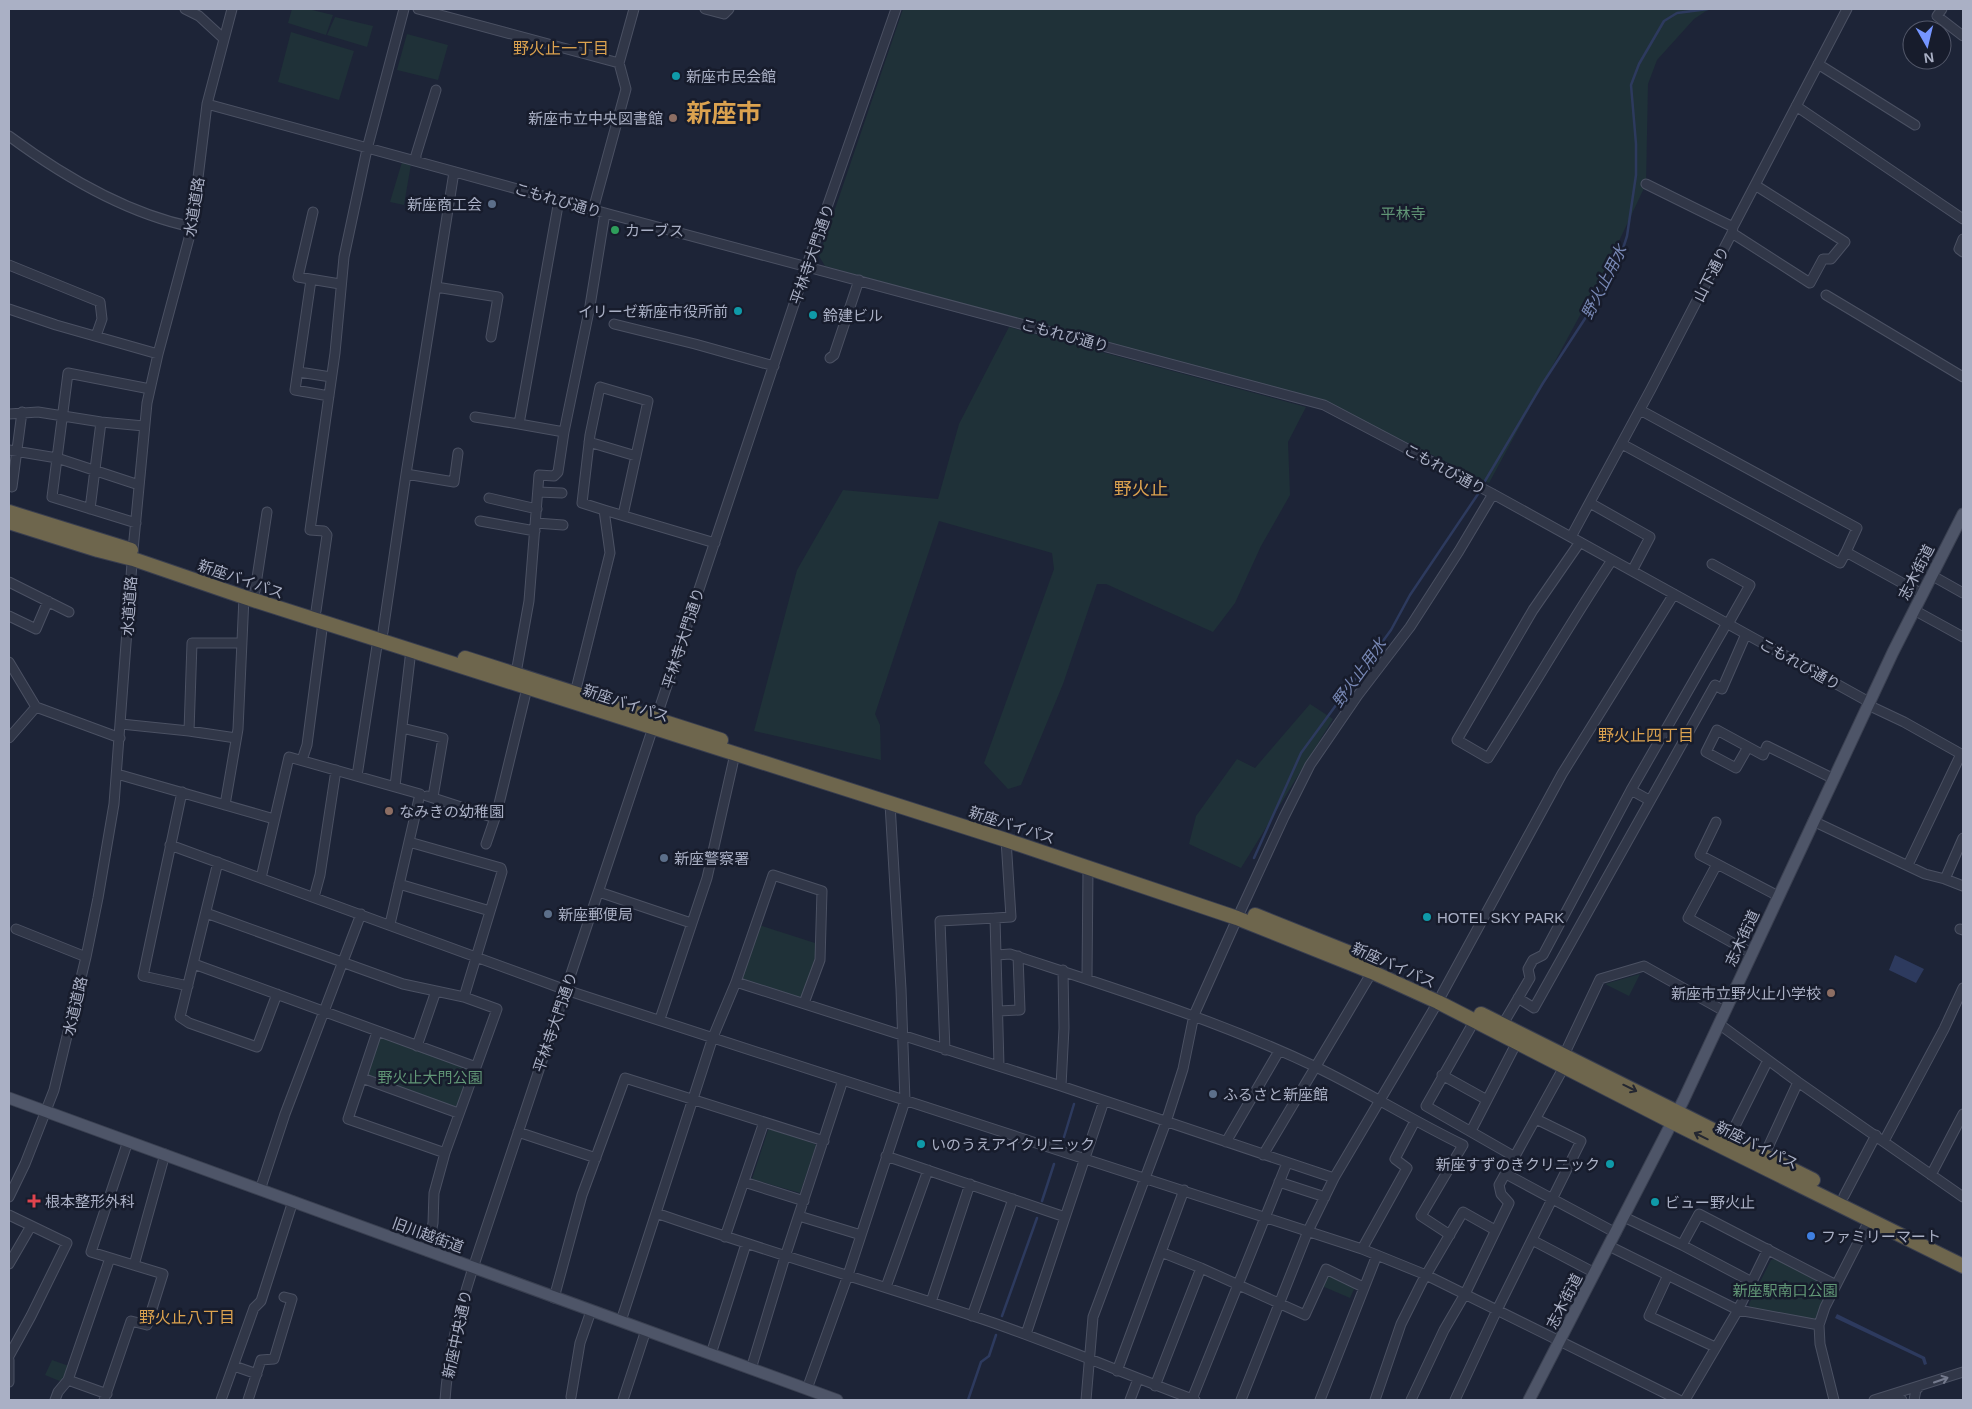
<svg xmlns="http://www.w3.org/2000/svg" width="1972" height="1409" viewBox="0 0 1972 1409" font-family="Helvetica,'Noto Sans JP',sans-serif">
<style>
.green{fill:#1f3138}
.water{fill:#2d3a5e}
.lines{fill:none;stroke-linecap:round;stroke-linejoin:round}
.stream{stroke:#2d3a5e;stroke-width:2.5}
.minor-casing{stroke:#4b5163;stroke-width:11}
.major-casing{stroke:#3a4051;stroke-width:13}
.highway-casing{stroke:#393e4f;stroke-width:16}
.minor{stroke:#313748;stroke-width:9}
.major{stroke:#4e5568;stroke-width:11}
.highway{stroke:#6e664d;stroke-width:14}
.oneway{stroke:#242731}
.oneway2{stroke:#747a8d}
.culture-dot{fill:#0f9aa8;stroke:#171c2c;stroke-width:2}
.education-dot{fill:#8d6e63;stroke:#171c2c;stroke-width:2}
.service-dot{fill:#5c6f8a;stroke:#171c2c;stroke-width:2}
.leisure-dot{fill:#2e9e5b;stroke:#171c2c;stroke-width:2}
.health-dot{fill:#e0444e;stroke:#171c2c;stroke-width:2}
.shop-dot{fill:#3f7fe0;stroke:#171c2c;stroke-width:2}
.labels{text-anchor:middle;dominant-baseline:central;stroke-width:5;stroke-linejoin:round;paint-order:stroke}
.poi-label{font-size:15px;fill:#aab0c5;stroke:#171c2c;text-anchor:start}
.street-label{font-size:15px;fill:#aab0c5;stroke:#171c2c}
.park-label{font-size:15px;fill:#619776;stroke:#171c2c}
.neighbourhood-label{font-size:16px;fill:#dba24f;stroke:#171c2c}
.water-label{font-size:16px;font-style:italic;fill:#7888b5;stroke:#171c2c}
.quarter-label{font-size:18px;fill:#dba24f;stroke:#171c2c}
.town-label{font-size:25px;font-weight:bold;fill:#dba24f;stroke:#171c2c}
</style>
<rect width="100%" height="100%" fill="#1d2437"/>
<!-- green -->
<path class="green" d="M292,9H308L333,15L326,35L288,23Z
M903,9H1709L1694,19L1657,60L1648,84L1646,184L1611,258L1489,483L1316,398L1113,346L825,266L819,256Z
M335,17L373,26L367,47L327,35Z
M291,32L354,51L339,100L278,82Z
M407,34L448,45L438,80L397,70Z
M402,162L411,164L404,205L390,202Z
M1009,327L1306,407L1288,442L1290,495L1261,546L1235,603L1213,632L1106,584H1097L1063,684L1021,785L1008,789L984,763L1054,569L1052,553L939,521L875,714L880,725L881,760L754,731L797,570L843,490L938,499L959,424Z
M1310,704L1333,719L1241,868L1189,844L1196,816L1237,759L1255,768Z
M759,925L815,943L816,961L802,996L799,997L743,979L741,975Z
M1640,974L1629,996L1605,984Z
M377,1032L476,1067L458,1113L362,1078Z
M770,1129L815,1144L816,1146L800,1193L752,1179L768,1130Z
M1776,1258L1830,1285L1831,1289L1817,1320L1750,1308L1749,1304L1771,1260Z
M1330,1275L1355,1287L1350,1298L1322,1286L1327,1276Z
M52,1360L69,1366L62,1382L45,1375Z"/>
<!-- water -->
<path class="water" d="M1895,955L1924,969L1916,983L1889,970Z
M1837,1314L1925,1357L1927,1364L1924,1365L1922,1359L1835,1318Z"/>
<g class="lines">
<!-- stream -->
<path class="stream" d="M1485,481L1543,383L1603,291L1620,258L1627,236L1636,175V144L1631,85L1639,64L1664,21L1677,13L1708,9
M1254,858L1301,753L1391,630L1410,595L1478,494
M1064,1137L1074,1104
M1042,1201L1054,1164
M1002,1316L1037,1218
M968,1400L981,1362L989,1356L996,1335"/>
<defs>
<path id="minor" d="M185,9L199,16L224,39
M418,9L619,63L626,89L593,210
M705,9L724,14L729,9
M1942,9L1937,16L1963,36
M619,63L634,9
M1818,64L1915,125
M207,104L605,213L1324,405L1493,494L1869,702
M1796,106L1963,219
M9,136C63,176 125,213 192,227
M416,161V155L436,90
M1646,184L1733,227
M313,212L298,277L340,284
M1732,233L1810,283L1823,259H1831L1845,242L1755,185
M1963,239L1959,249L1963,252
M9,265L100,302L102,319L96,336
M311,280L295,390L329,396
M436,287L498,297L491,337
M1826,295L1963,377
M9,309L56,325L158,354
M614,324L695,344L774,366
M830,358L834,355L859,280
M299,372L331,377
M1640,410L1857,528L1846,552
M9,414L38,412L101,422L144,426
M475,417L519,424L559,200
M519,424L564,432
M589,442L636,456
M1622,444L1840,563L1846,552L1922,594
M9,450L57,458L139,485
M406,474L454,482L458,453
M12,487L22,412
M538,492L562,493
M489,498L537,509
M1590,503L1650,537L1632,571
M90,509L101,422
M604,510L582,503L590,435L600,387L648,401L623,515
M480,521L535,531
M136,523L52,497L68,373L150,389
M536,523L563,525
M1571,537L1651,389L1732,233L1733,227L1847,9
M1580,542L1533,610L1457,740L1488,758C1530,692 1569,625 1612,560
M1712,564L1750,585L1728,624
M1931,575L1963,593
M9,582L69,612
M255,591L267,512
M1914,610L1963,637
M316,611L327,535L324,531L310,530L335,353L344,257L367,149L404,9
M9,616L36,629L48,601
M383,632L406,474L454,172
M9,662L36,707L120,738
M516,673L529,601L539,475L554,476L558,472L564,432L590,306L605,213
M575,693L610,553L604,510L715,543
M1868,705L1904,722L1961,754L1908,865
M121,724L189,731L236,738
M402,728L443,738L433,797
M189,731L192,643H241
M9,738L36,707
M1748,747L1736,768L1706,752L1717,730L1763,755L1767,746L1834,779
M302,760L307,745L323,622
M117,774L274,819
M357,776L378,639
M395,786L411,650
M1631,790L1649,800
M182,792L143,976L188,986
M427,796L495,818
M225,805L238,729L244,597
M1813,821L1925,874L1945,879L1963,838
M1716,822L1700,855L1778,896
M409,842L501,868L502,872L464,997L497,1009L445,1153L434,1193L433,1223L427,1251
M486,844L497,812L527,688
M170,845L566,990L1362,1249L1426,1275L1679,1400
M218,862L180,1017L189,1023L257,1047L277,994
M1717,864L1688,918L1751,953
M261,878L289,757L420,794L390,924
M1945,879L1963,886
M399,884L490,911
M599,892L691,923
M314,897L320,875L336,770
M206,913L403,984L464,997
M16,929L86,957
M1960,929L1963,930
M997,955L1010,954C1113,988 1217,1020 1316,1067C1366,1091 1413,1121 1463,1145L1421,1216L1450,1235
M194,964L476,1067
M1087,978L1088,868
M736,982L1061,1086L1334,1178
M1442,994L1562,774L1674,594
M1518,998L1534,1008L1715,685L1722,689L1746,634
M999,1011L1020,1010L1018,956
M1476,1018L1426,1106L1515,1157
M660,1019L707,878L735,754
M1503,1024L1530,978L1528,969L1533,960L1543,955L1631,790L1727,623
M1719,1024L1798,1082L1963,1197
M377,1032L348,1119L445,1153
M417,1046L436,991
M945,1050L940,921L995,918
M1564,1055L1600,979L1644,966L1724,1011
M999,1066L995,918L1011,917L1006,840
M1442,1075L1487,1100
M362,1078L458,1113
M1061,1086L1064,1028L1063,970
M1471,1131L1517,1042
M518,1132L596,1158
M1729,1138L1768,1060
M1884,1141L1944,1029L1963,988
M1226,1142L1279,1051
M1263,1155L1372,972
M886,1156L1065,1217
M1764,1156L1798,1082
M1506,1174L1616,1233
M1931,1175L1963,1114
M744,1182L804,1201
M1279,1182L1325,1197
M260,1190L285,1114L361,914
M1844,1196L1876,1135
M9,1197L25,1164L54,1090L86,957L98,898L114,804L133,550L147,403L158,354L192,227L207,104L232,9
M656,1213C768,1252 882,1285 994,1323C1062,1347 1128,1375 1195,1400
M9,1215L67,1243L31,1316L9,1356
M799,1216L861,1235
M1624,1217L1682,1245L1699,1214L1836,1285
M725,1237L764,1122
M1532,1240L1595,1273
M1682,1245L1752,1282
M1609,1246L1738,1310L1819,1325
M1362,1249L1407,1168L1395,1159L1415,1121
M1161,1252L1201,1268
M9,1264L31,1226
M134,1265L165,1154
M1668,1275L1649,1316L1715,1347
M886,1287L928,1170
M554,1298L582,1195L625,1078L824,1141
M931,1302L970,1184
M972,1316L1013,1199
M621,1321L713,1037L736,982L773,875L822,891L820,960L804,1003
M1026,1334L1104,1101
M711,1354L746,1244
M9,1360V1382
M234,1366L257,1374
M751,1369L785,1257L843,1080
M1117,1371L1184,1190
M68,1380L107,1394
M1155,1386L1201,1268L1305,1315L1326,1269L1363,1287
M807,1389L848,1275L905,1101L901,989L890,804
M571,1397L580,1343L591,1311
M1887,1398L1902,1400
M1192,1399L1287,1163
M55,1400L58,1392L68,1380L110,1258
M104,1400L131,1321L147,1325L163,1274L91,1252L128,1141
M221,1400L254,1308L261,1301L293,1201
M248,1400L261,1360L274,1359L292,1299L284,1297
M445,1400C448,1355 459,1311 473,1268L810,256L896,9
M623,1400L646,1330
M1086,1400L1093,1317L1166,1122L1183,1069L1194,1015L1241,910L1284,817L1310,765L1358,695L1410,627L1459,551L1493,494
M1130,1400L1138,1379
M1241,1400L1308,1231L1334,1178L1438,1002
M1320,1400L1377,1255
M1375,1400L1401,1324L1422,1282L1463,1212L1495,1230
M1411,1400L1444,1330L1465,1294L1509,1203L1501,1194L1499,1185L1564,1067
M1455,1400L1497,1310L1581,1141L1536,1119
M1685,1400L1738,1310L1768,1249
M1834,1400L1820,1344L1819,1325L1825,1307L1870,1219
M1874,1400L1963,1372
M1914,1400L1916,1390L1919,1387"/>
<path id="major" d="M9,1098L837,1400
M1529,1400L1683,1101L1893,652L1963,514"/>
<path id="highway" d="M9,512L131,550
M9,522L98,550L133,559L244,597L1006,840L1237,918L1372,972L1438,1002L1672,1122L1963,1266
M465,658L721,740
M1255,915L1360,957
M1481,1014L1813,1180"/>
</defs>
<!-- minor casing -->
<use href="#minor" class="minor-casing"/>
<!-- major casing -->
<use href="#major" class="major-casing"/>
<!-- highway casing -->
<use href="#highway" class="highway-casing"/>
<!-- minor -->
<use href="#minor" class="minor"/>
<!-- major -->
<use href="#major" class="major"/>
<!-- highway -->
<use href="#highway" class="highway"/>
</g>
<!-- one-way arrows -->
<defs><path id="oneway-shaft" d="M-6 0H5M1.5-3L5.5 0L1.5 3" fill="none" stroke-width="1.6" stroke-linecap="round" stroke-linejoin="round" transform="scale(1.25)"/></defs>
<g class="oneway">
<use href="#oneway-shaft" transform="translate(1630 1088) rotate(26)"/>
<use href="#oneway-shaft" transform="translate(1701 1136) rotate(-154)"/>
</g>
<use class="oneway2" href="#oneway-shaft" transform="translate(1941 1380) rotate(-19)"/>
<!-- markers -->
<g class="culture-dot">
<circle cx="676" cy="76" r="5"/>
<circle cx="738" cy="311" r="5"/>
<circle cx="813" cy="315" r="5"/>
<circle cx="1427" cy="917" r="5"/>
<circle cx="921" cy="1144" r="5"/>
<circle cx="1610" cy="1164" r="5"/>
<circle cx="1655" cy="1202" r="5"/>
</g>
<g class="education-dot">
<circle cx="673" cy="118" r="5"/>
<circle cx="389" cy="811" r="5"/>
<circle cx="1831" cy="993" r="5"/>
</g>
<g class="service-dot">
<circle cx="492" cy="204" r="5"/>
<circle cx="664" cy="858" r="5"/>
<circle cx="548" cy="914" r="5"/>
<circle cx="1213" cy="1094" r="5"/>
</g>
<circle class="leisure-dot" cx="615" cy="230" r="5"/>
<path class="health-dot" d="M31.5 1193.5h5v5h5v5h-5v5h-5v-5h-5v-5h5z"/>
<circle class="shop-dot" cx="1811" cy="1236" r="5"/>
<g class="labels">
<!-- poi labels -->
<g class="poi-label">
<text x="686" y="76">新座市民会館</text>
<text x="663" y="118" text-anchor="end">新座市立中央図書館</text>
<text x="482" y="204" text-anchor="end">新座商工会</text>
<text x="625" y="230">カーブス</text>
<text x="728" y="311" text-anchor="end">イリーゼ新座市役所前</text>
<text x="823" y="315">鈴建ビル</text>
<text x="399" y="811">なみきの幼稚園</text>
<text x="674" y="858">新座警察署</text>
<text x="558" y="914">新座郵便局</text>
<text x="1437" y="917">HOTEL SKY PARK</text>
<text x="1821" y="993" text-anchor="end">新座市立野火止小学校</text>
<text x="1223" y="1094">ふるさと新座館</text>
<text x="931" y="1144">いのうえアイクリニック</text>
<text x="1600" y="1164" text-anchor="end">新座すずのきクリニック</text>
<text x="45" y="1201">根本整形外科</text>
<text x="1665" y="1202">ビュー野火止</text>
<text x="1821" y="1236">ファミリーマート</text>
</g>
<!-- street labels -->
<g class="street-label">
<text transform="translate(558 200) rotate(16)">こもれび通り</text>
<text transform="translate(194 207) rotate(-81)">水道道路</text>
<text transform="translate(812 254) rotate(-71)">平林寺大門通り</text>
<text transform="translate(1711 274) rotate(-63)">山下通り</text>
<text transform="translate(1065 335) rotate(15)">こもれび通り</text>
<text transform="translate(1445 469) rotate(28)">こもれび通り</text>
<text transform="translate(1916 572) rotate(-63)">志木街道</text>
<text transform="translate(241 579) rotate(19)">新座バイパス</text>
<text transform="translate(129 606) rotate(-86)">水道道路</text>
<text transform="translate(683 638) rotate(-72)">平林寺大門通り</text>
<text transform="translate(1800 664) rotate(29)">こもれび通り</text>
<text transform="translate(626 703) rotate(18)">新座バイパス</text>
<text transform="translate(1012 825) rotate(18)">新座バイパス</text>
<text transform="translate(1742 938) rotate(-65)">志木街道</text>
<text transform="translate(1394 965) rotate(24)">新座バイパス</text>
<text transform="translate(75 1006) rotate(-77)">水道道路</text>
<text transform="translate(555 1022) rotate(-71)">平林寺大門通り</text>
<text transform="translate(1757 1145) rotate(26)">新座バイパス</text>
<text transform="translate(428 1235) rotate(20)">旧川越街道</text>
<text transform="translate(1564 1301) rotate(-63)">志木街道</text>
<text transform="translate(457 1334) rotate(-78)">新座中央通り</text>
</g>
<!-- park labels -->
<g class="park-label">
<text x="1403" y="213">平林寺</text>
<text x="430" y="1077">野火止大門公園</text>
<text x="1785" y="1290">新座駅南口公園</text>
</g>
<!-- neighbourhood labels -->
<g class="neighbourhood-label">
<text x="561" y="48">野火止一丁目</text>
<text x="1646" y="735">野火止四丁目</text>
<text x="187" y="1317">野火止八丁目</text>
</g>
<!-- water labels -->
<g class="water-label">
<text transform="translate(1604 282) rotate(-63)">野火止用水</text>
<text transform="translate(1359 673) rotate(-54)">野火止用水</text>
</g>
<!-- quarter labels -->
<g class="quarter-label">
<text x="1141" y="489">野火止</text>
</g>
<!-- town labels -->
<g class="town-label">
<text x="724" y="113">新座市</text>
</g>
</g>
<!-- border -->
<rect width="1972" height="1409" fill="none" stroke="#aab0c5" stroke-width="20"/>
<!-- north arrow -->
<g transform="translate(1927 45) rotate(172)"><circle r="24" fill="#171c2c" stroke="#525769"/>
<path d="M0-4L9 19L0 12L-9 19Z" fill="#7595ff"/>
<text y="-8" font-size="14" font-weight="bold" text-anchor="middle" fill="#aab0c5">N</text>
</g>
</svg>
